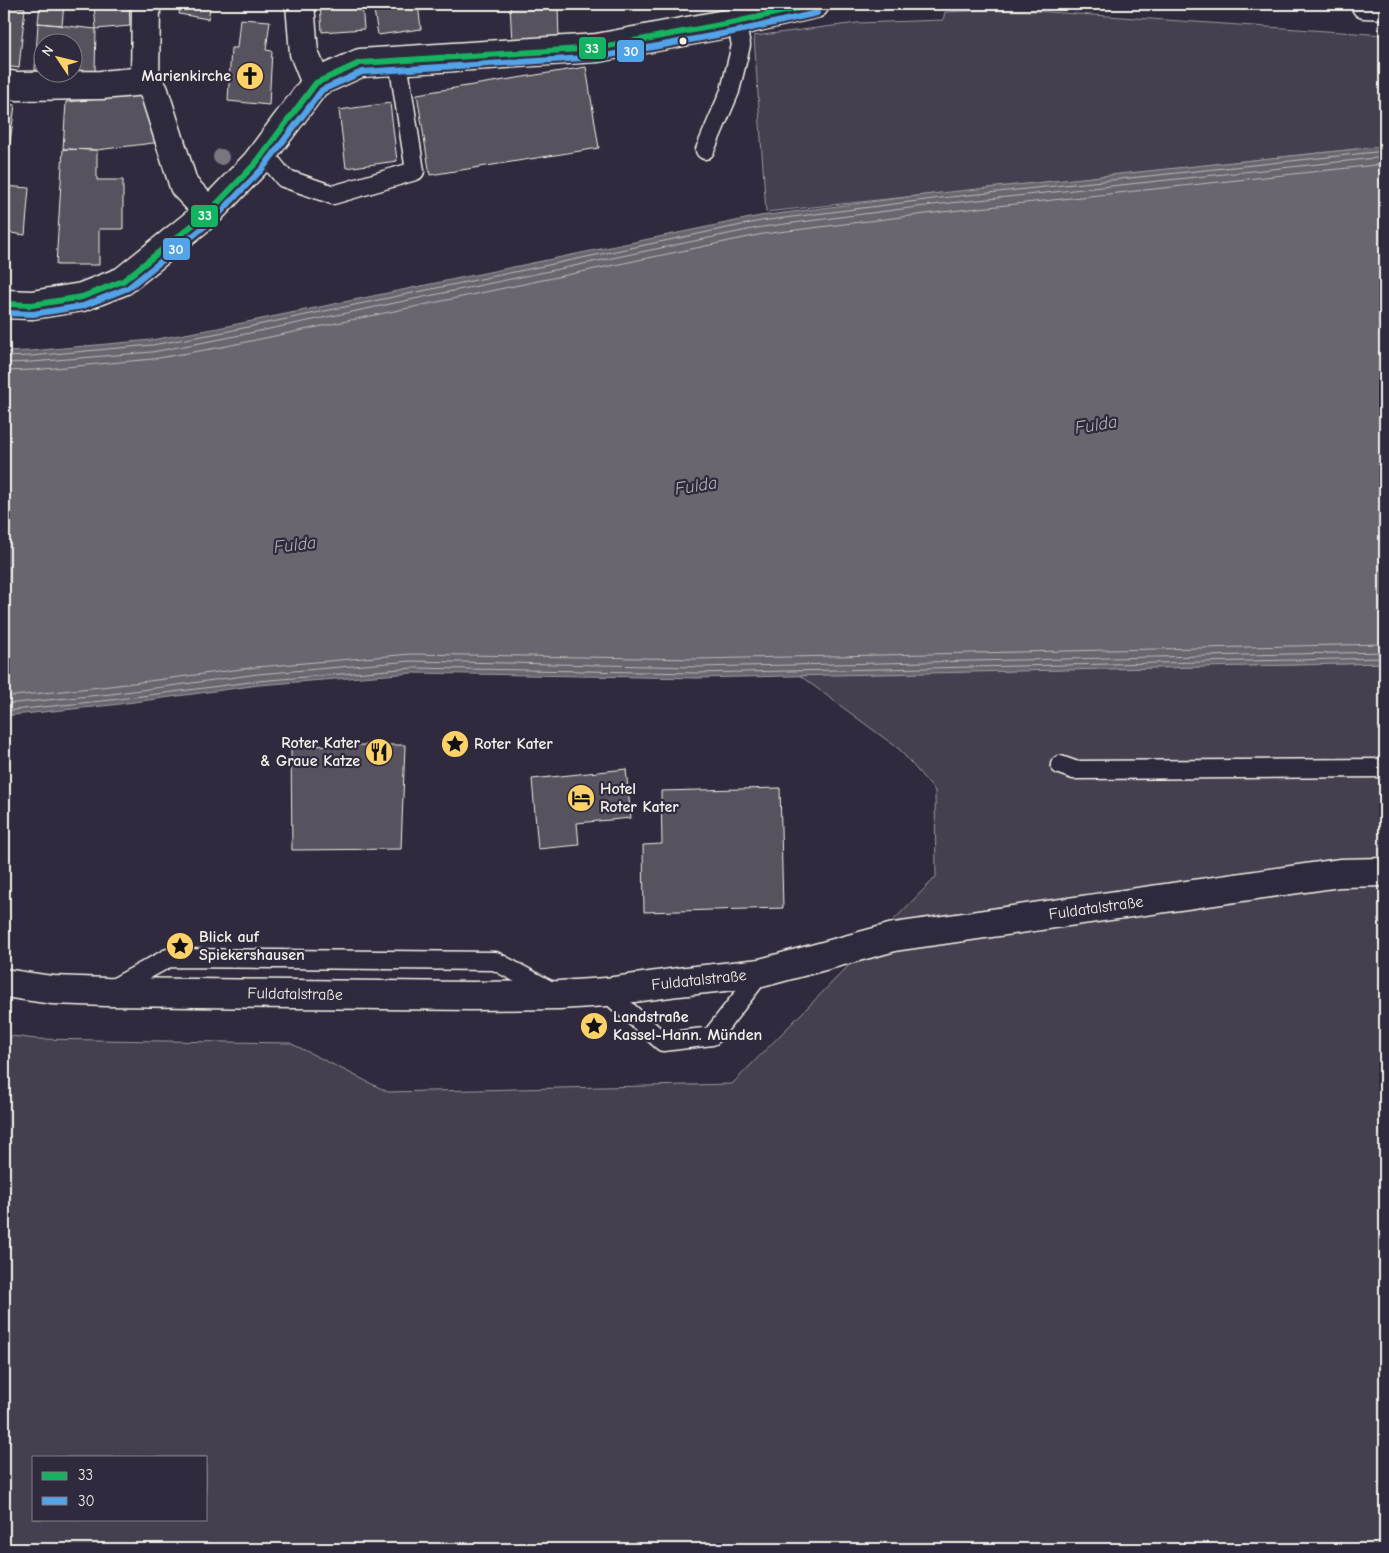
<svg xmlns="http://www.w3.org/2000/svg" width="1389" height="1553" viewBox="0 0 1389 1553" font-family="'Comic Neue',sans-serif">
<style>
.green{fill:#454050;stroke:#9c989c;fill-rule:evenodd}
.water{fill:#6a6670;stroke:#a19ea0}
.lines{fill:none;stroke-linecap:round;stroke-linejoin:round}
.shore{stroke:#bdb9b8;stroke-width:1}
.building{fill:#56525f;stroke:#f4f1e8}
.service-casing{stroke:#f4f1e8;stroke-width:21}
.minor-casing{stroke:#f4f1e8;stroke-width:31}
.tertiary-casing{stroke:#f4f1e8;stroke-width:31}
.secondary-casing{stroke:#f4f1e8;stroke-width:31}
.service{stroke:#2f2a3d;stroke-width:18}
.minor{stroke:#2f2a3d;stroke-width:28}
.tertiary{stroke:#2f2a3d;stroke-width:28}
.secondary{stroke:#2f2a3d;stroke-width:28}
.bus-1-casing{stroke:#2f2a3d;stroke-width:10}
.bus-2-casing{stroke:#2f2a3d;stroke-width:10}
.bus-1{stroke:#13b361;stroke-width:6}
.bus-2{stroke:#53a3e8;stroke-width:6}
.tree{fill:#7a757e}
.bus-dot{fill:#f4f1e8;stroke:#2f2a3d;stroke-width:2}
.labels{text-anchor:middle;dominant-baseline:central;stroke-width:4.5;stroke-linejoin:round;paint-order:stroke}
.poi-label{font-size:16px;font-weight:bold;fill:#f4f1e8;stroke:#2f2a3d;text-anchor:start}
.street-label{font-size:16px;fill:#f4f1e8;stroke:#2f2a3d}
.water-label{font-size:18px;font-style:italic;fill:#b6b2b2;stroke:#2f2a3d}
.line-badge{stroke:#2f2a3d;stroke-width:2}
.badge-label{font-size:14px;text-anchor:middle;font-weight:bold;fill:#fff}
</style>
<rect width="100%" height="100%" fill="#2f2a3d"/>
<filter id="ink" filterUnits="userSpaceOnUse"><feTurbulence type="fractalNoise" baseFrequency=".02" numOctaves="2"/><feDisplacementMap in="SourceGraphic" scale="10" xChannelSelector="R" yChannelSelector="G"/><feConvolveMatrix kernelMatrix="1 2 1 2 8 2 1 2 1" color-interpolation-filters="sRGB"/></filter>
<g filter="url(#ink)">
<!-- green -->
<path class="green" d="M988,10L1034,11L1385,35V146L766,212L754,36L857,23L943,20L945,12Z
M1385,663V1549H4V1035L36,1039L290,1043L388,1092L732,1084L936,877L935,791L899,749L799,675ZM34,1457H206V1519H34Z"/>
<!-- water -->
<path class="water" d="M1385,146V663L697,678L412,673L259,685L112,705L4,716V352L31,351L151,340L218,328L760,216L940,193Z"/>
<g class="lines">
<!-- shore -->
<path class="shore" d="M4,357L31,356L152,345L219,333L761,221L941,198L1385,151
M4,363L32,362L152,352L221,339L762,227L941,204L1385,157
M4,371L33,370L153,359L222,347L763,234L942,212L1385,164
M4,697L110,686L257,667L411,654L697,659L1385,644
M4,704L111,694L258,674L411,661L697,667L1385,652
M4,711L111,700L258,681L412,668L697,673L1385,658"/>
</g>
<!-- building -->
<path class="building" d="M40,4H64L62,25L38,23Z
M94,4H129L130,26L96,29Z
M181,4H211L208,19L179,14Z
M320,4H362L364,29L322,32Z
M373,4H418L421,29L378,35Z
M510,4H558L559,42L512,43Z
M4,5L25,8L19,68L4,66Z
M240,19L270,21L266,50L272,51L269,105L228,101L231,48H237Z
M38,23L96,29L95,72L72,71V42H42V71L35,70Z
M586,67L599,148L430,175L417,94Z
M150,95L161,142L97,150L63,149L66,102Z
M390,103L397,161L346,168L339,110Z
M4,104L15,105L7,165L4,164Z
M63,149L97,150V180H123V229H99V265H56Z
M4,186L29,188L25,235L4,232Z
M354,745H405L401,849L292,850L291,746Z
M626,769L631,818L577,823L579,845L538,849L532,779Z
M780,788L783,908L644,912L643,845L662,844L661,791Z"/>
<g class="lines">
<defs>
<path id="service" d="M705,150L730,91L741,45L736,22
M263,152L284,178L333,195L415,171L398,61
M1060,765L1074,770L1385,768
M110,990L168,958L495,961L555,993
M606,992L663,1042L712,1036L761,973"/>
<path id="minor" d="M300,4L304,53L316,83
M145,81L146,4
M4,84L17,86L101,85L145,81L154,91L184,186L209,212"/>
<path id="tertiary" d="M1365,4L1385,5
M4,304L32,305L82,297L123,281L209,212L256,163L316,83L360,63L597,48L736,22L815,4"/>
<path id="secondary" d="M4,983L52,990L107,992L472,996L559,995L606,992L678,982L761,973L894,937L1340,873L1385,872"/>
</defs>
<!-- service casing -->
<use href="#service" class="service-casing"/>
<!-- minor casing -->
<use href="#minor" class="minor-casing"/>
<!-- tertiary casing -->
<use href="#tertiary" class="tertiary-casing"/>
<!-- secondary casing -->
<use href="#secondary" class="secondary-casing"/>
<!-- service -->
<use href="#service" class="service"/>
<!-- minor -->
<use href="#minor" class="minor"/>
<!-- tertiary -->
<use href="#tertiary" class="tertiary"/>
<!-- secondary -->
<use href="#secondary" class="secondary"/>
<defs>
<path id="bus-1" d="M4,304L32,305L82,297L123,281L209,212L256,163L316,83L360,63L597,48L736,22L815,4"/>
<path id="bus-2" d="M4,313L33,314L83,306L128,288L215,218L263,168L322,90L362,72L599,57L738,31L817,13"/>
</defs>
<!-- bus-1 casing -->
<use href="#bus-1" class="bus-1-casing"/>
<!-- bus-2 casing -->
<use href="#bus-2" class="bus-2-casing"/>
<!-- bus-1 -->
<use href="#bus-1" class="bus-1"/>
<!-- bus-2 -->
<use href="#bus-2" class="bus-2"/>
</g>
<!-- trees -->
<circle class="tree" cx="221" cy="157" r="8"/>
</g>
<!-- icons -->
<defs>
<symbol id="church-disc" viewBox="-11 -11 22 22"><circle r="9.5" fill="#ffd166" stroke="#2f2a3d"/><path d="M-1.2-6h2.4v3.5h3.3v2.4h-3.3V6h-2.4V-.1h-3.3v-2.4h3.3Z" fill="#111"/></symbol>
<symbol id="sight-disc" viewBox="-11 -11 22 22"><circle r="9.5" fill="#ffd166" stroke="#2f2a3d"/><path d="M0-6L1.8-2.2L6-1.7L2.9 1.2L3.7 5.4L0 3.3L-3.7 5.4L-2.9 1.2L-6-1.7L-1.8-2.2Z" fill="#111"/></symbol>
<symbol id="restaurant-disc" viewBox="-11 -11 22 22"><circle r="9.5" fill="#ffd166" stroke="#2f2a3d"/><path d="M-5-6h1v4h1v-4h1v4h1v-4h1v5L-1.5 .5V6h-2V.5L-5-1ZM5-6V6H3V1.5H1.5Q1.5-4 5-6Z" fill="#111"/></symbol>
<symbol id="hotel-disc" viewBox="-11 -11 22 22"><circle r="9.5" fill="#ffd166" stroke="#2f2a3d"/><path d="M-6-4.5h1.5V1H6V5H4.5V3h-9V5H-6ZM-4 0a1.8 1.8 0 1 1 3.6 0ZM.5 0V-2.5h3Q6-2.5 6 0Z" fill="#111"/></symbol>
</defs>
<g fill-rule="evenodd">
<use href="#church-disc" x="234" y="60" width="32" height="32"/>
<use href="#sight-disc" x="439" y="728" width="32" height="32"/>
<use href="#restaurant-disc" x="363" y="736" width="32" height="32"/>
<use href="#hotel-disc" x="565" y="782" width="32" height="32"/>
<use href="#sight-disc" x="164" y="930" width="32" height="32"/>
<use href="#sight-disc" x="578" y="1010" width="32" height="32"/>
</g>
<!-- markers -->
<circle class="bus-dot" cx="683" cy="41" r="4.5"/>
<g class="labels">
<!-- poi labels -->
<g class="poi-label">
<text x="231" y="76" text-anchor="end">Marienkirche</text>
<text x="360" y="743" text-anchor="end">Roter Kater<tspan x="360" dy="18">&amp; Graue Katze</tspan></text>
<text x="474" y="744">Roter Kater</text>
<text x="600" y="789">Hotel<tspan x="600" dy="18">Roter Kater</tspan></text>
<text x="199" y="937">Blick auf<tspan x="199" dy="18">Spiekershausen</tspan></text>
<text x="613" y="1017">Landstraße<tspan x="613" dy="18">Kassel-Hann. Münden</tspan></text>
</g>
<!-- street labels -->
<g class="street-label">
<text transform="translate(1096 908) rotate(-8)">Fuldatalstraße</text>
<text transform="translate(699 980) rotate(-6)">Fuldatalstraße</text>
<text transform="translate(295 994) rotate(1)">Fuldatalstraße</text>
</g>
<!-- water labels -->
<g class="water-label">
<text transform="translate(1096 425) rotate(-9)">Fulda</text>
<text transform="translate(696 486) rotate(-9)">Fulda</text>
<text transform="translate(295 545) rotate(-7)">Fulda</text>
</g>
</g>
<g class="line-badge">
<rect x="578" y="36" width="29" height="24" rx="5" fill="#13b361"/>
<rect x="616" y="39" width="29" height="24" rx="5" fill="#53a3e8"/>
<rect x="190" y="204" width="29" height="24" rx="5" fill="#13b361"/>
<rect x="162" y="237" width="29" height="24" rx="5" fill="#53a3e8"/>
</g>
<g class="badge-label">
<text x="592" y="53">33</text>
<text x="631" y="56">30</text>
<text x="205" y="220">33</text>
<text x="176" y="254">30</text>
</g>
<!-- margin -->
<rect width="1389" height="1553" fill="none" stroke="#2f2a3d" stroke-width="20"/>
<rect x="10" y="10" width="1369" height="1533" fill="none" stroke="#f4f1e8" stroke-width="2" filter="url(#ink)"/>
<!-- legend -->
<rect x="32" y="1456" width="175" height="65" fill="#2f2a3d" stroke="#7e7a81"/>
<rect x="42" y="1472" width="25" height="8" fill="#13b361" stroke="#7e7a81"/>
<text x="78" y="1480" font-size="15" fill="#f4f1e8">33</text>
<rect x="42" y="1497" width="25" height="8" fill="#53a3e8" stroke="#7e7a81"/>
<text x="78" y="1506" font-size="15" fill="#f4f1e8">30</text>
<!-- north arrow -->
<g transform="translate(58 58) rotate(305)"><circle r="24" fill="#2f2a3d" stroke="#7e7a81"/>
<path d="M0-4L9 19L0 12L-9 19Z" fill="#ffd166"/>
<text y="-8" font-size="14" font-weight="bold" text-anchor="middle" fill="#f4f1e8">N</text>
</g>
</svg>
